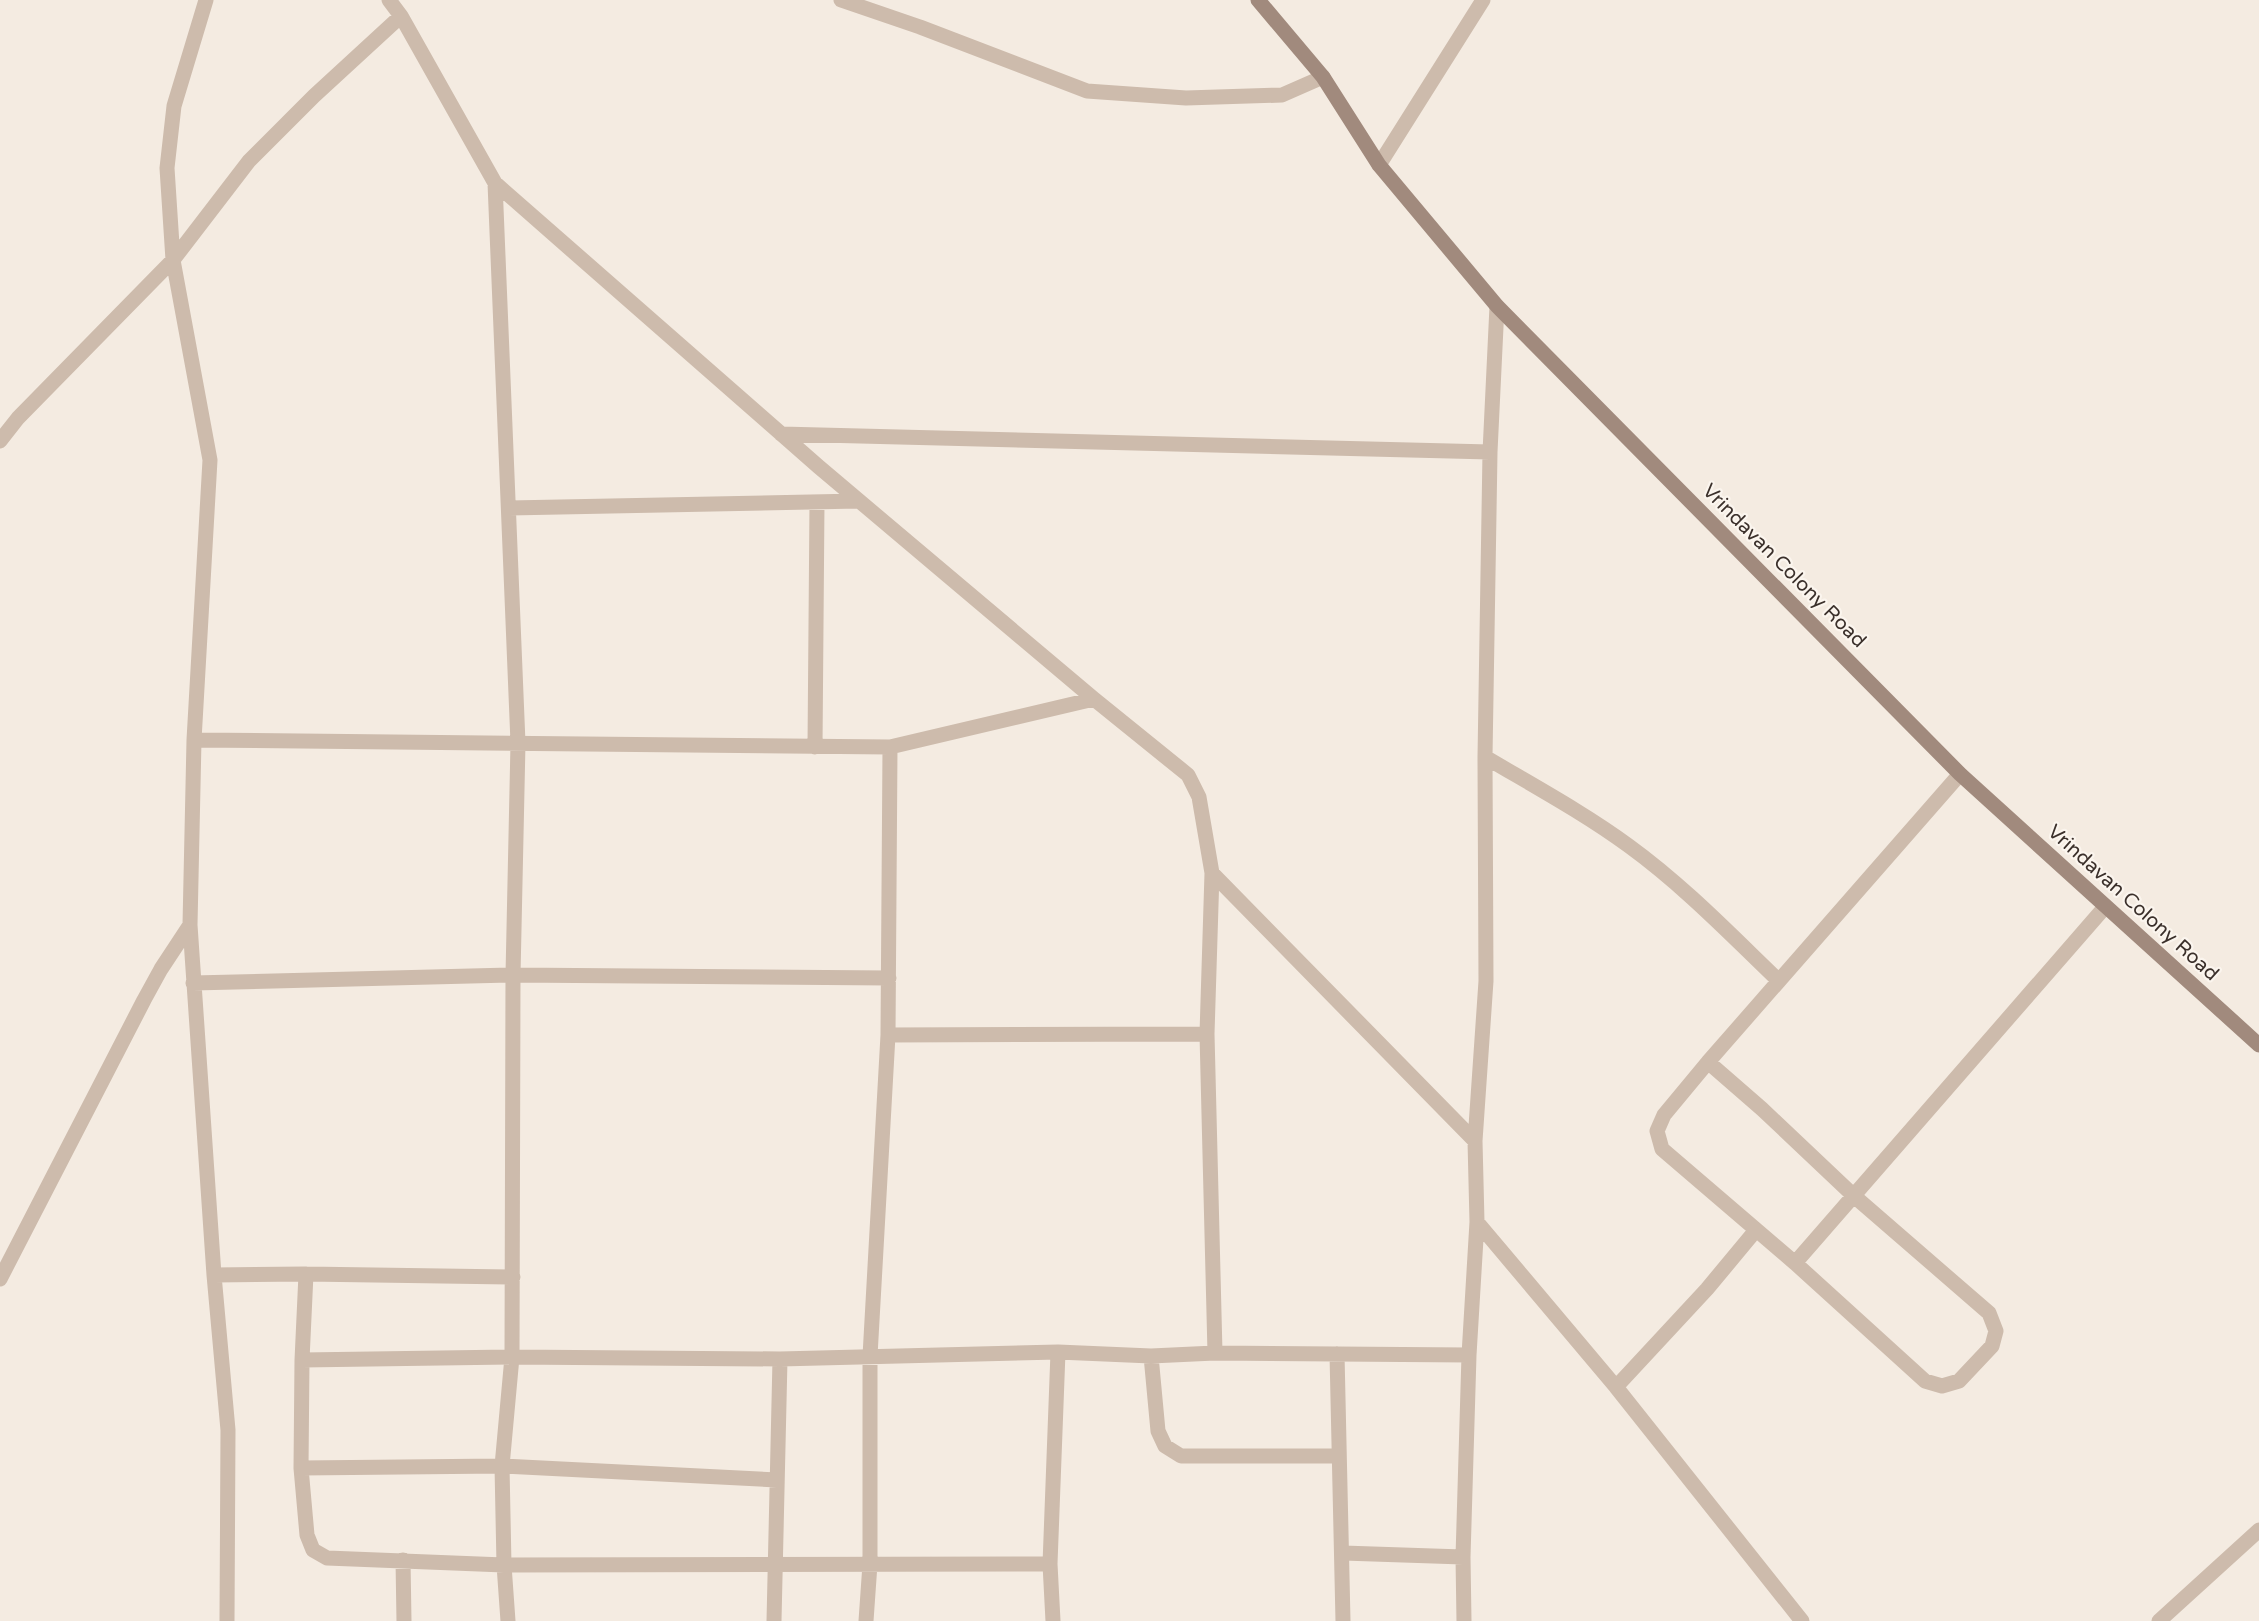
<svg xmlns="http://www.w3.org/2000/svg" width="2259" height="1621" viewBox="0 0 2259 1621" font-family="'Varela Round',sans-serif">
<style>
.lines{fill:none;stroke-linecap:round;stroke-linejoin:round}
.street{stroke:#cdbbac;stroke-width:15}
.secondary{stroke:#a18a7d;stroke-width:15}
.labels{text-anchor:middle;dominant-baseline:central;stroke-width:4.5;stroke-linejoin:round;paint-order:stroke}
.street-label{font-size:20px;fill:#3b302b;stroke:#fbf5ee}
</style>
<rect width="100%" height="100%" fill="#f4ebe1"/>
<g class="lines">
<!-- street -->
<path class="street" d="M389,0L401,16L495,183L819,467L1094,699L1188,775L1199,797L1212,873L1475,1141
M841,0L920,27L1087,91L1186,98L1282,95L1323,77
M1379,165L1483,0
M495,183L518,743L513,975L512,1357L502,1466L504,1565L508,1621
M781,434L1490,452
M0,441L18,418L173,260L167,168L174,106L206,0
M509,508L859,501
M194,740L890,747L888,1035L870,1356V1564L866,1621
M815,747L817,502
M890,747L1094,699
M1485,757C1534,786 1584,813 1629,846C1684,886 1731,935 1779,981
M1212,873L1207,1034L1215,1353
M190,925L214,1275L228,1430L227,1621
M193,983L513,975L889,978
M888,1035L1207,1034
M1708,1062L1762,1109L1854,1196L1989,1313L1996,1331L1992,1346L1959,1381L1942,1386L1925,1381L1795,1263L1662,1149L1657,1131L1664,1115L1708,1062L1960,774
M1477,1222L1616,1387L1802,1621
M1795,1263L2105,907
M306,1274L302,1360L301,1468L307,1535L313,1550L327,1558L504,1565L1050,1564
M214,1275L306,1274L513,1277
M0,1279L144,1000L161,969L190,925L194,740L210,460L173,260L249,161L314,96L401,16
M1337,1354L1343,1621
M1151,1356L1158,1431L1165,1446L1181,1456H1339
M302,1360L512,1357L780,1359L1058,1352L1151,1356L1215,1353L1469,1355
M1616,1387L1707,1289L1756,1230
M301,1468L502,1466L777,1480
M1343,1553L1463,1557
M403,1560L404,1621
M774,1621L780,1359
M1053,1621L1050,1564L1058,1352
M1464,1621L1463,1557L1469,1355L1477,1222L1475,1141L1486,981L1485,757L1490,452L1497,306
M2159,1621L2259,1530"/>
<!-- secondary -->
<path class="secondary" d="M1258,0L1323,77L1379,165L1497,306L1960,774L2259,1045"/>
</g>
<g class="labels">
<!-- street labels -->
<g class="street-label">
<text transform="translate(1784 566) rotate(45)">Vrindavan Colony Road</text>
<text transform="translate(2133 903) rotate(42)">Vrindavan Colony Road</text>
</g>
</g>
</svg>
